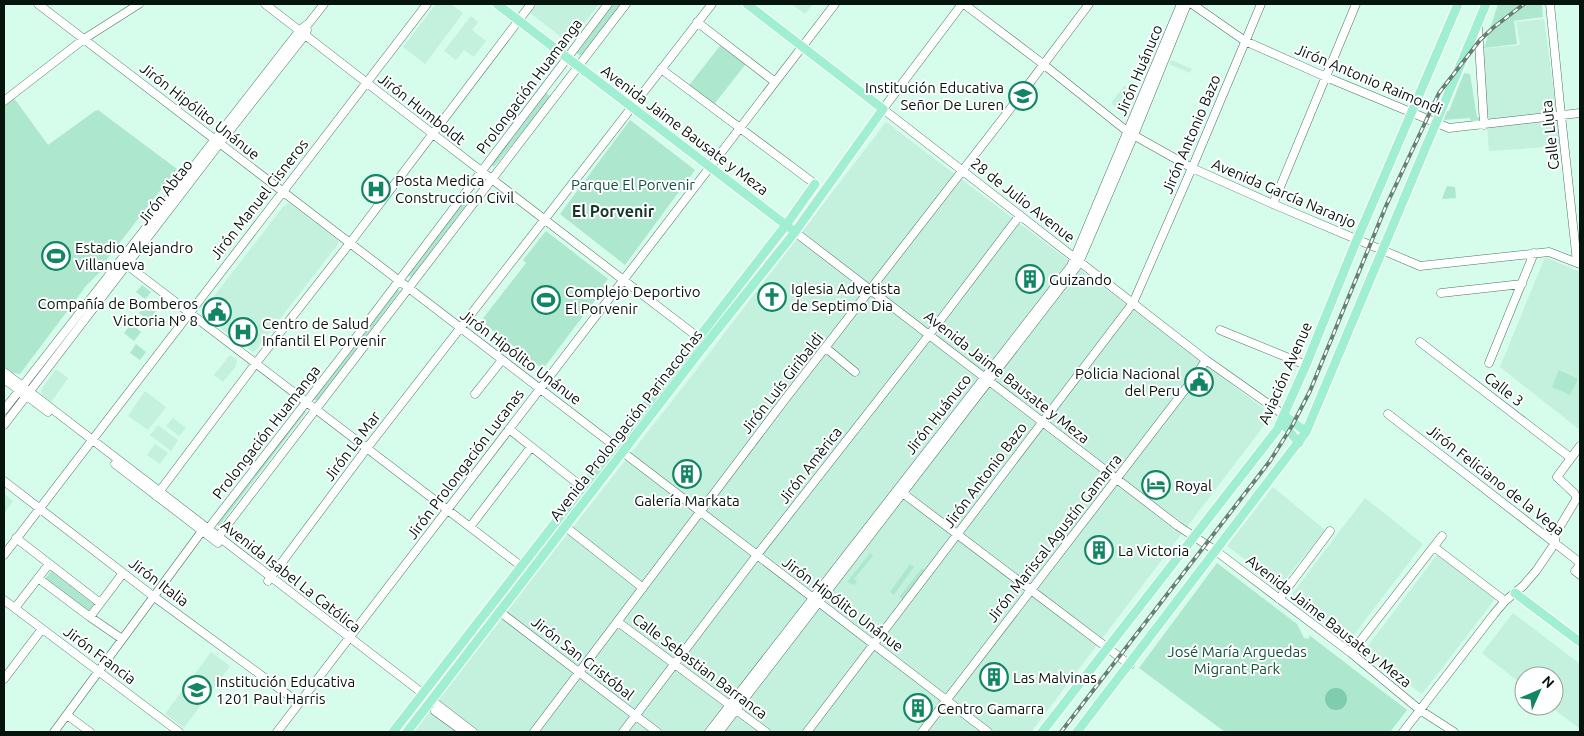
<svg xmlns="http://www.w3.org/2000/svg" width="1584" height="736" viewBox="0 0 1584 736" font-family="Ubuntu,sans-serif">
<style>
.built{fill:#c3f1dd}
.green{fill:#ace7ce}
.water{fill:#7fccae}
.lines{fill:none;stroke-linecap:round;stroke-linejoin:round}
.minor-casing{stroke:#507365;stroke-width:9}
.major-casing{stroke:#fff;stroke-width:11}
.minor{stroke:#fff;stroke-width:8}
.major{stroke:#a0efd3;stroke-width:9}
.rail-casing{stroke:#678075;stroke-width:4}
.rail{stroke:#fff;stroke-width:2;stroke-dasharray:5.5;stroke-linecap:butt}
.labels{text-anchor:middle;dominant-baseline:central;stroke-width:4;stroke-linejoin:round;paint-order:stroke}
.street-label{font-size:15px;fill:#06140e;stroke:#fff}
.poi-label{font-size:15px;fill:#06140e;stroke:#fff;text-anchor:start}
.park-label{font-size:15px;fill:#12513d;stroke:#fff}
.neighbourhood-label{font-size:16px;font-weight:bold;fill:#15372a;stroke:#fff}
</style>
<rect width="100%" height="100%" fill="#d6fceb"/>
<!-- built -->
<path class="built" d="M436,4H450L463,13L425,64L403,47Z
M538,4H599L569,43L530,13Z
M793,4H813L805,14L793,5Z
M471,16L478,22L472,30L486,41L474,57L464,50L456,60L444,51Z
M1544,19L1561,146L1489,151L1481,49L1520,45L1516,22Z
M1171,60L1192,69L1190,73L1169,64Z
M1124,86L1129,90L1116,107L1111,103Z
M886,122L1272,415L1031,732H412L694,373Z
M289,203L338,240V244L256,350L253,352L220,328L233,311L214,296L283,207Z
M1545,257L1580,272V430L1500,367Z
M230,355L237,360L236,366L223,382L214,375Z
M56,369L68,378L51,402L42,395L41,390Z
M145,391L166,407L148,430L128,416Z
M173,418L186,428L179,436L166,426Z
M158,425L178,440L171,451L150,435Z
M155,444L168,453L160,464L147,455Z
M1273,487L1325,530L1280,586L1227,546Z
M4,494L13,501L4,514Z
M1365,498L1423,544L1350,640L1292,594Z
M1437,555L1495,599L1422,694L1364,651Z
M1513,613L1580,664V729L1550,706H1554V676H1524V686L1482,653Z
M211,652L230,666L184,728L165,714Z"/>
<!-- green -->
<path class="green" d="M613,4H622L581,56L575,52Z
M1498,4H1542L1543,17L1514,21L1517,44L1484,48Z
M723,42L748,61L712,107L687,88Z
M1464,73L1470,74L1477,117H1480V120L1471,122L1470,118L1442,120L1446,111H1449Z
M545,92L551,97L494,167L488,162Z
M14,98L48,145L95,111L98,110L177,169L107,259L102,270L86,286L20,374L13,373L4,366V106Z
M630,120L695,170L625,265L560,214Z
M1447,186L1455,187L1456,198L1442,199Z
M463,201L466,205L413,275L411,277L405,274Z
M546,231L608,279L603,285L605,287L543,369L481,321L526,263L523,260Z
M142,285L151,292L145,299L136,292Z
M394,287L400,291L317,401L311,397Z
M146,304L156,311L149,320L139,313Z
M131,324L141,332L134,341L124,333Z
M136,344L146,352L140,360L130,353Z
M1559,370L1578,379L1570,395L1552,387Z
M301,409L306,412L219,526L215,523Z
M870,553L873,556L854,579L857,582L854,585L847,582Z
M1217,563L1297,624L1304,638L1309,639V635L1407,710L1390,732H1225L1139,668Z
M910,564L914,567L894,595L890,592Z
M922,568L926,572L904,600L899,597Z
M51,571L94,604L88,612L45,579Z"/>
<!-- water -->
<path class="water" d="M1325 699a11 11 0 1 1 22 0a11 11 0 1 1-22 0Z"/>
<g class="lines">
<defs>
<path id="minor" d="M38,4L988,732
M265,4L433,134L703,341
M962,4L883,109L1206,360L1284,415
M964,4L1043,64L1128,132L1192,168L1273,204L1420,266L1549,252L1580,264
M1192,4L1245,41L1326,77L1449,128L1580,113
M1550,4L1561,115L1577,262
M697,22L775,82
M1478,27L1484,125
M661,69L815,184
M4,101L84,39L139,4
M1273,204L1356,4
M795,232L1178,526L1216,551L1351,653L1420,710L1454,732
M123,262L521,566
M1441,293L1522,284
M1220,330L1306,365
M1420,342L1571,458
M826,348L855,372
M1489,363L1534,253
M4,372L473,732
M4,379L48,412
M475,394L502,360
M4,410L300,30L309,23L324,4
M1388,414L1578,561L1579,566L1575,571L1580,575
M4,425L220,143L305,35L307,30
M509,429L582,487
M115,464L218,543
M4,481L153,596L299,703
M900,491L1130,665
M156,496L256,363L350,243L531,4
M562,524L643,588
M470,527L531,447
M16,538L100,603
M215,541L626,4
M1434,547L1505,601
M4,555L427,4
M38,578L90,617L123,573
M268,581L367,448L712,4
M1279,599L1330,531
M4,600L179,732
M491,605L657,732
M15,608L49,564
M90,617L122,639
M618,622L766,732
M1351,653L1442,536
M4,679L42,629
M435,711L464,732
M67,715L90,732
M54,732L202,531L208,529L345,352L608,4
M277,732L835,4
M534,732L783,402L1004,117L1089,4
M623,732L757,555L929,335L1020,215
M709,732L1071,266L1181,4
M719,732L1078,265L1134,135L1187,4
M807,732L1133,303L1195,161L1261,4
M922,732L1197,374L1206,360
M1403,732L1494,614L1505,601L1523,586L1536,571L1555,543L1556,533L1577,498L1574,493L1557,477L1580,446"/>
<path id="major" d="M497,4L790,228
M1284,415L1285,426L1299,443
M1284,415L1306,432
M1515,593L1580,642
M393,732L786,225L815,184
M407,732L701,350L795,232L883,109L747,4
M1042,732L1277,430L1306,365L1353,249L1458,4
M1077,732L1306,432L1486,4"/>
</defs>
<!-- minor casing -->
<use href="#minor" class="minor-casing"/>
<!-- major casing -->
<use href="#major" class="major-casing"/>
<!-- minor -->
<use href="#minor" class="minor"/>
<!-- major -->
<use href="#major" class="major"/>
<defs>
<path id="rail" d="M1061,732L1270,461L1292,426L1310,391L1386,206L1439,93L1480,40L1494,27L1524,4"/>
</defs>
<!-- rail casing -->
<use href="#rail" class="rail-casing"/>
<!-- rail -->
<use href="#rail" class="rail"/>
</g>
<!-- icons -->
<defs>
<symbol id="school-ring" viewBox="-11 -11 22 22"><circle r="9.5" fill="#fff" stroke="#118564" stroke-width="1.5"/><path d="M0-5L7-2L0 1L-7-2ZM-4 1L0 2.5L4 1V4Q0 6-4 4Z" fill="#118564"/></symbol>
<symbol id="hospital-ring" viewBox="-11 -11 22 22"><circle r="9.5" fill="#fff" stroke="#118564" stroke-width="1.5"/><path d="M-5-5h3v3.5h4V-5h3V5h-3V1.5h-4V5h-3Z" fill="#118564"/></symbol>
<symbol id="stadium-ring" viewBox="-11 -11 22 22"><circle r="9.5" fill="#fff" stroke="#118564" stroke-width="1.5"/><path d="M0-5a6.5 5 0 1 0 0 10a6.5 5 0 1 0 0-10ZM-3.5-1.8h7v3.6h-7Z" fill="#118564"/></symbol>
<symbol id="building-ring" viewBox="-11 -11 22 22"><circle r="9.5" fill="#fff" stroke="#118564" stroke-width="1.5"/><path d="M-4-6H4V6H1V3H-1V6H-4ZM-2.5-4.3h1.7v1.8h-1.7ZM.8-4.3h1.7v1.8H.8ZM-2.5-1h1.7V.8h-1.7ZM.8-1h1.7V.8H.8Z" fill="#118564"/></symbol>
<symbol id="church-ring" viewBox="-11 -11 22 22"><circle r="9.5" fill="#fff" stroke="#118564" stroke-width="1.5"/><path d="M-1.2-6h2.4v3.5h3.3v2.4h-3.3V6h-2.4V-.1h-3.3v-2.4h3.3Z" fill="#118564"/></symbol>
<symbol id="civic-ring" viewBox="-11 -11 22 22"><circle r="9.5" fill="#fff" stroke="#118564" stroke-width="1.5"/><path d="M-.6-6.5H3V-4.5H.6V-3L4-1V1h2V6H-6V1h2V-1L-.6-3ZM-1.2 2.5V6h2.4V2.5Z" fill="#118564"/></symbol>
<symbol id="hotel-ring" viewBox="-11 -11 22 22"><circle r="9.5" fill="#fff" stroke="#118564" stroke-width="1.5"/><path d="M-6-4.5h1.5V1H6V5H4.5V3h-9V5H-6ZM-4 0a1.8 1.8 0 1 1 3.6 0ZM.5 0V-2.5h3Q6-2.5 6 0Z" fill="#118564"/></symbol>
</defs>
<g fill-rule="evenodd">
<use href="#school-ring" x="1007" y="80" width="32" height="32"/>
<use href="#hospital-ring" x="360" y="173" width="32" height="32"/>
<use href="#stadium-ring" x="40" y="240" width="32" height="32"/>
<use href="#building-ring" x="1014" y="263" width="32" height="32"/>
<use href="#church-ring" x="756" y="281" width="32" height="32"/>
<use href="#stadium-ring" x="530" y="284" width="32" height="32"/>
<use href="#civic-ring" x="201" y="296" width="32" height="32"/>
<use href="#hospital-ring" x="227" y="316" width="32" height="32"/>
<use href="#civic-ring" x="1183" y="366" width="32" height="32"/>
<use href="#building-ring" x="671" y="458" width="32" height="32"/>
<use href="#hotel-ring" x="1140" y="469" width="32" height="32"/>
<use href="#building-ring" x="1083" y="534" width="32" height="32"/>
<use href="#building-ring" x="978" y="661" width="32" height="32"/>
<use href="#school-ring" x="181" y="674" width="32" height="32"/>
<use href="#building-ring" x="902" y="692" width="32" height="32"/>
</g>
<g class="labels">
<!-- street labels -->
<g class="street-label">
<text transform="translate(1139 70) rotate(-67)">Jirón Huánuco</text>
<text transform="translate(1369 79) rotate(23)">Jirón Antonio Raimondi</text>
<text transform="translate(529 86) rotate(-53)">Prolongación Huamanga</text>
<text transform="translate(422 109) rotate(38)">Jirón Humboldt</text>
<text transform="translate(200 111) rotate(38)">Jirón Hipólito Unánue</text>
<text transform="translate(685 130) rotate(37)">Avenida Jaime Bausate y Meza</text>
<text transform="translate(1191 134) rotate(-67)">Jirón Antonio Bazo</text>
<text transform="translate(1550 135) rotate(-96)">Calle Lluta</text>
<text transform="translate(165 192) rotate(-52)">Jirón Abtao</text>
<text transform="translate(1284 193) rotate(23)">Avenida García Naranjo</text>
<text transform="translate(259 199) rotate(-52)">Jirón Manuel Cisneros</text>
<text transform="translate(1023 200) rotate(38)">28 de Julio Avenue</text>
<text transform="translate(521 357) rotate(37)">Jirón Hipólito Unánue</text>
<text transform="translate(1285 373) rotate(-66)">Aviación Avenue</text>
<text transform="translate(1007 377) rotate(38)">Avenida Jaime Bausate y Meza</text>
<text transform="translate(782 383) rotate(-52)">Jirón Luís Giribaldi</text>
<text transform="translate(1504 389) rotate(38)">Calle 3</text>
<text transform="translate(938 414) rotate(-52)">Jirón Huánuco</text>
<text transform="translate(626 425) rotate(-52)">Avenida Prolongación Parinacochas</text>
<text transform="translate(266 432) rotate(-52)">Prolongación Huamanga</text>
<text transform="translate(352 446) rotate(-53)">Jirón La Mar</text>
<text transform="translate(465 464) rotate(-53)">Jirón Prolongación Lucanas</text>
<text transform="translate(810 465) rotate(-52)">Jirón Amèrica</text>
<text transform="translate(985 475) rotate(-53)">Jirón Antonio Bazo</text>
<text transform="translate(1496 480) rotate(38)">Jirón Feliciano de la Vega</text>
<text transform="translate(1054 538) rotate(-52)">Jirón Mariscal Agustín Gamarra</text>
<text transform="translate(291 576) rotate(38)">Avenida Isabel La Católica</text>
<text transform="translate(159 582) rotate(37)">Jirón Italia</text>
<text transform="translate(843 604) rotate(37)">Jirón Hipólito Unánue</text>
<text transform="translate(1329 621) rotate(38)">Avenida Jaime Bausate y Meza</text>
<text transform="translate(100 655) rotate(37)">Jirón Francia</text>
<text transform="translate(583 658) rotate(38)">Jirón San Cristóbal</text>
<text transform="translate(700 666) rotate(37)">Calle Sebastian Barranca</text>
</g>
<!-- poi labels -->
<g class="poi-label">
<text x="1004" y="87" text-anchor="end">Institución Educativa<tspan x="1004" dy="17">Señor De Luren</tspan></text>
<text x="395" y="180">Posta Medica<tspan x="395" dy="17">Construccion Civil</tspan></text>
<text x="75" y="247">Estadio Alejandro<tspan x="75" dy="17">Villanueva</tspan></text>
<text x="1049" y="279">Guizando</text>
<text x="791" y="288">Iglesia Advetista<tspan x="791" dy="17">de Septimo Dia</tspan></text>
<text x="565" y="291">Complejo Deportivo<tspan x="565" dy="17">El Porvenir</tspan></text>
<text x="198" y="303" text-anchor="end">Compañía de Bomberos<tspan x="198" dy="17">Victoria Nº 8</tspan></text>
<text x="262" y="323">Centro de Salud<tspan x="262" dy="17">Infantil El Porvenir</tspan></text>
<text x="1180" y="373" text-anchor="end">Policia Nacional<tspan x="1180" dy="17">del Peru</tspan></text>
<text x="1175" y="485">Royal</text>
<text x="687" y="500" text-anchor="middle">Galería Markata</text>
<text x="1118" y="550">La Victoria</text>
<text x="1013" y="677">Las Malvinas</text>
<text x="216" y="681">Institución Educativa<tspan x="216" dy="17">1201 Paul Harris</tspan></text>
<text x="937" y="708">Centro Gamarra</text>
</g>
<!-- park labels -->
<g class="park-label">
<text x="633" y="184">Parque El Porvenir</text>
<text x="1237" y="651">José María Arguedas<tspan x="1237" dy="17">Migrant Park</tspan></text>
</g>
<!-- neighbourhood labels -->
<g class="neighbourhood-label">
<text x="613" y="211">El Porvenir</text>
</g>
</g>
<!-- border -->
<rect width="1584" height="736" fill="none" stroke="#06140e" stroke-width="10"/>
<!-- north arrow -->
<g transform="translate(1539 691) rotate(45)"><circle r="24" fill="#ffffff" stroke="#9ba19f"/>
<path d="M0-4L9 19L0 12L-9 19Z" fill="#118564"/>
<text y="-8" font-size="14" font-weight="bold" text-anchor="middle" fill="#06140e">N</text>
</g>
</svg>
